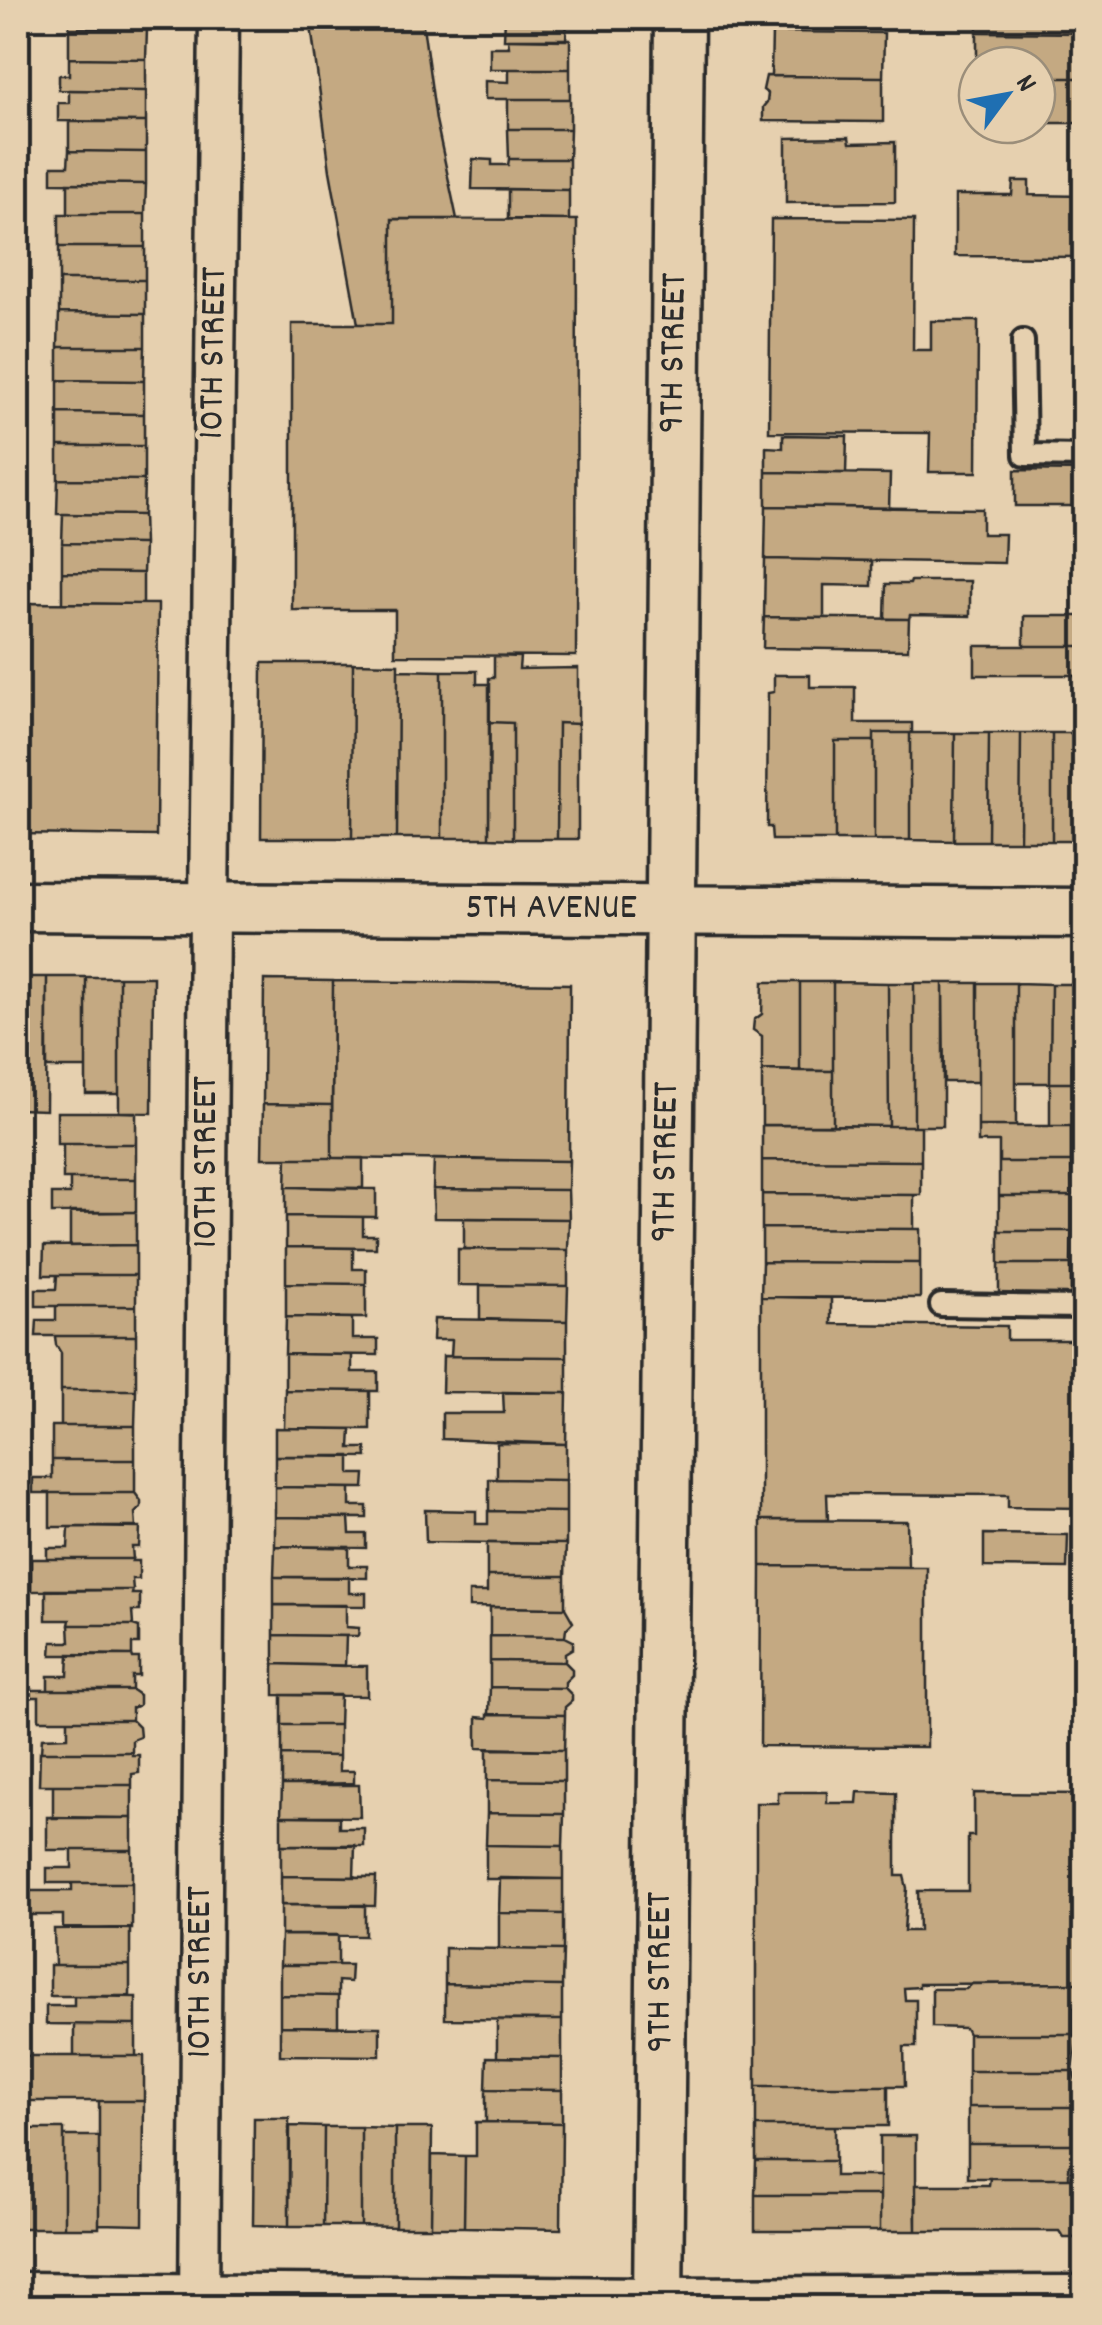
<svg xmlns="http://www.w3.org/2000/svg" width="1102" height="2325" viewBox="0 0 1102 2325" font-family="Dekko,sans-serif">
<style>
.building{fill:#c4a982;stroke:#2b2b2b;stroke-width:2.5}
.lines{fill:none;stroke-linecap:round;stroke-linejoin:round}
.service-casing{stroke:#2b2b2b;stroke-width:28}
.minor-casing{stroke:#2b2b2b;stroke-width:45}
.tertiary-casing{stroke:#2b2b2b;stroke-width:55}
.service{stroke:#e6d0af;stroke-width:20}
.minor{stroke:#e6d0af;stroke-width:38}
.tertiary{stroke:#e6d0af;stroke-width:48}
.labels{text-anchor:middle;dominant-baseline:central;stroke-width:9;stroke-linejoin:round;paint-order:stroke}
.street-label{font-size:38px;fill:#2b2b2b;stroke:#e6d0af}
</style>
<rect width="100%" height="100%" fill="#e6d0af"/>
<filter id="ink" filterUnits="userSpaceOnUse"><feTurbulence type="fractalNoise" baseFrequency=".01" numOctaves="2"/><feDisplacementMap in="SourceGraphic" scale="20" xChannelSelector="R" yChannelSelector="G"/><feConvolveMatrix kernelMatrix="1 2 1 2 8 2 1 2 1" color-interpolation-filters="sRGB"/></filter>
<g filter="url(#ink)">
<!-- building -->
<path class="building" d="M69,18H147V29L69,28Z
M310,18H422L436,120L457,219H392V324H358L330,171Z
M505,18H567L566,40L504,39Z
M772,18H892V25L804,24V32H772Z
M977,18H1084V33L977,32Z
M69,28L147,29L146,59L69,58Z
M772,32L884,33L883,77L771,76Z
M977,32L1084,33V78H1037V65H977V78Z
M508,39H570V69H490V47H509Z
M69,58L146,59V91L59,90V75H69Z
M509,69H570V99H485V81L509,82Z
M766,76L883,77V122L763,121V107L767,102L768,94L763,90Z
M1037,78H1084V123H1037Z
M69,90L146,91V122L58,121V103H69Z
M508,99H570V129H508Z
M69,122H146V152L69,151Z
M508,129H570L569,159H509Z
M849,137L850,143L895,142V202L786,203V138Z
M69,151L146,152V184L52,183V166H68Z
M473,159L492,160V165H508L509,159H569V190L472,189Z
M1013,181H1029V195L1084,196V257L955,256V195H1012Z
M68,183L146,184L145,214H68Z
M508,189L569,190V220L508,219Z
M59,214H145V247H59Z
M392,219L577,220L576,656L395,655V610H292V324H392Z
M771,219L914,220L913,350H931V321H978L977,472H929L930,433L769,432Z
M59,247H145V280H59Z
M59,280H145V314L59,313Z
M59,313L145,314V347H58Z
M58,347H145L144,381L58,380Z
M58,380L144,381V414L58,413Z
M58,413L144,414V446H58Z
M783,435L847,436L846,473L766,472V447L783,448Z
M58,446H144V480L58,479Z
M1015,470L1084,471V506H1015Z
M766,472L890,474L889,508L766,506Z
M58,479L144,480L143,515L57,514Z
M766,506L982,509V534H1005L1004,563L765,559Z
M63,514L143,515L144,544L62,543Z
M62,543L144,544L143,573L62,572Z
M765,559L872,561V586L824,585V618L764,617Z
M62,572L143,573V604L62,603Z
M911,581H970V616L910,615L909,619H885L886,584H910Z
M18,603L158,604L156,836L18,834Z
M1024,616H1084V646H1024Z
M764,617L909,619L908,650L763,648Z
M975,646H1084V675H975Z
M494,656L520,657L519,669L578,668V724L558,723L557,839H513V723L489,722V678H494Z
M262,663H353L352,838H261Z
M353,663L398,664L397,838H352Z
M398,670L442,671V838H397Z
M442,671H477V684H490L489,838H442Z
M774,675H810V687H855V723H912V733H874V741H835V840H772L771,827H767L768,693L774,692Z
M489,722L513,723V839L489,838Z
M558,723L578,724V839H557Z
M874,733H910V840H874Z
M910,733H955L954,841L910,840Z
M955,733H989L988,841H954Z
M989,733H1021L1020,841H988Z
M1021,733H1052V841H1020Z
M1052,733H1084V841H1052Z
M835,741H874V840H835Z
M18,977H47L46,1110L18,1109Z
M47,977H86V1068H47Z
M86,977H119V1094H86Z
M119,977H153L152,1113L119,1112Z
M264,980L333,981L332,1105L263,1104Z
M333,981L570,984L569,1161L332,1158Z
M763,982H800V1071L762,1070V1036L753,1030L754,1020L762,1014Z
M800,982H833V1071H800Z
M833,982L888,983L889,1126L833,1125Z
M888,983H914V1126H889Z
M914,983H943V1126H914Z
M943,983H978V1082H944Z
M978,983H1016V1126H978Z
M1016,983L1051,984L1050,1083H1016Z
M1051,984H1084V1083H1050Z
M762,1070L833,1071V1125H762Z
M1050,1083H1084V1126H1050Z
M263,1104L332,1105V1158H262Z
M57,1112H136V1144H57Z
M762,1125L921,1126V1161L762,1160Z
M978,1126H1071V1162H999V1142H978Z
M63,1144H136V1179H63Z
M287,1158H363V1188L286,1187Z
M434,1159L569,1161L568,1190L433,1189Z
M762,1160L921,1161V1195L762,1194Z
M999,1162H1071L1072,1196H999Z
M70,1179H136V1212L52,1213V1194H70Z
M286,1187L376,1189V1217L286,1216Z
M433,1189L568,1190L569,1219L434,1218Z
M762,1194L914,1195V1229L762,1228Z
M999,1196H1072V1231H999Z
M70,1212H136V1245L70,1246Z
M286,1216L363,1217V1235H376V1248L286,1247Z
M464,1218L569,1219L568,1250L464,1249Z
M762,1228L920,1229V1263L762,1262Z
M999,1231H1072L1071,1264H999Z
M136,1245V1275H43L44,1246Z
M286,1247L353,1248V1269H366V1284L286,1283Z
M458,1249L568,1250V1286L458,1285Z
M762,1262L920,1263V1298L761,1297Z
M999,1264H1071V1297L999,1296Z
M57,1275H136V1306H36V1289H56Z
M286,1283L366,1284V1318L286,1317Z
M480,1285L568,1286L567,1321L480,1319Z
M761,1297L831,1298V1324L1007,1326V1340H1083V1508L1008,1507V1495L827,1494L828,1520H761Z
M56,1306H136V1336H36L37,1320H56Z
M286,1317L352,1318V1339H378V1355L285,1354Z
M434,1319L567,1321V1357L451,1356L452,1340H433Z
M55,1336H136V1390H61V1353L56,1345Z
M285,1354L352,1355V1372H378V1391L285,1390Z
M443,1356L567,1357V1393L442,1392Z
M61,1390H136L135,1426H61Z
M285,1390L370,1391V1429L284,1428Z
M503,1392L567,1393L566,1444L442,1439V1413H504Z
M52,1426H135V1460H52Z
M275,1428L351,1429L350,1448H366L367,1457L275,1456Z
M497,1443L566,1444V1480L497,1479Z
M275,1456H350V1474H365L364,1488L275,1487Z
M52,1460H135V1493H33V1478H52Z
M489,1479L566,1480V1512L489,1511Z
M275,1487L350,1488V1506H367V1518L275,1517Z
M50,1493H135L141,1501V1507L135,1513L136,1527H50Z
M425,1510L476,1511V1524H488V1511L566,1512V1544L426,1542Z
M275,1517L349,1518L350,1534H366V1548L275,1546Z
M761,1520L907,1521L908,1567L761,1566Z
M69,1527L140,1528L139,1547H132L133,1559H47V1548H68Z
M984,1534L1068,1535L1067,1568L984,1567Z
M487,1543L566,1544L565,1576H487Z
M275,1546L349,1547V1566H367V1578L274,1577Z
M31,1559H133L132,1561H139V1579H132L133,1590L31,1591Z
M761,1566L927,1567V1747L760,1746Z
M487,1576H565V1608L469,1607V1592H487Z
M274,1577H349V1593H366V1606L274,1605Z
M46,1590H133L132,1594H140V1611H132L133,1625H69L70,1620H46Z
M274,1605H346V1627L359,1628L358,1636L274,1635Z
M490,1607L565,1608L573,1622L566,1629L565,1637L490,1636Z
M69,1625H133L139,1627V1644H132V1655H51L52,1642H70Z
M274,1635L346,1636L345,1666L274,1664Z
M490,1636L565,1637L573,1641V1648L565,1653V1662L490,1661Z
M69,1654L132,1655L133,1658H139V1676H132V1690H48V1676H68Z
M490,1661L565,1662L572,1669V1675L565,1682V1688L490,1687Z
M274,1664L367,1666V1696L274,1695Z
M490,1687L565,1688L572,1695V1701L565,1707V1715L489,1714Z
M30,1690H132L139,1695V1705L132,1708V1720H39V1697H30Z
M282,1695H340L339,1725H282Z
M488,1714L565,1715L564,1750L477,1748V1717L488,1718Z
M68,1720H132L139,1727L140,1737L132,1740V1752H41L42,1738L68,1737Z
M282,1725H339V1756L282,1755Z
M487,1749L564,1750V1781L487,1780Z
M40,1752H132V1755H139V1773L132,1774V1785H39Z
M282,1755L339,1756V1771H354V1783L282,1785Z
M487,1780L564,1781V1814L487,1813Z
M53,1785H132V1818H53Z
M282,1785H359L360,1817L281,1816Z
M778,1792H827V1803H857L858,1792L896,1793V1876H904L907,1888L904,1931H919L918,1891H968V1836H974V1793L1083,1794L1081,1983L919,1984V1987L904,1988L905,2000H916V2047H904L905,2086H756V1803H778Z
M487,1813L564,1814L563,1846L486,1845Z
M281,1816H339V1828H364V1846L281,1845Z
M47,1817L132,1818V1850H47Z
M281,1845H355L354,1877L281,1876Z
M486,1845L563,1846V1879H486Z
M72,1850H132V1883H47V1868H72Z
M281,1876L376,1877L375,1906L281,1905Z
M500,1878L563,1879V1914L499,1913Z
M72,1883H132V1929L63,1928V1915H27V1891H72Z
M281,1905H365V1936L281,1935Z
M499,1913L563,1914V1950L499,1949Z
M130,1928V1965H55L54,1929Z
M281,1935H338V1965H280Z
M445,1948L563,1950L562,1986L445,1984Z
M50,1965H130V1996H50Z
M280,1965H351L350,1982L338,1981V1996L280,1995Z
M1077,1983L1082,1992L1081,2000L1073,2008V2034H968L965,2028L932,2027V1989H966L972,1984Z
M445,1984L562,1986V2020L445,2019Z
M280,1995L338,1996V2027L280,2026Z
M74,1996L136,1997V2025L46,2024V2006H74Z
M497,2020H562V2058L497,2057Z
M74,2025H136V2056H74Z
M280,2026L380,2027V2056L280,2055Z
M968,2034H1073L1077,2039L1073,2071H968Z
M18,2056H144V2101H18Z
M487,2057L562,2058V2090L486,2089Z
M968,2071H1073L1078,2086L1073,2107H968Z
M756,2086H888V2126H756Z
M486,2089L562,2090V2123L486,2122Z
M99,2101H144L143,2225L99,2224Z
M968,2107H1073L1077,2113L1073,2144H968Z
M254,2118H289V2226L253,2225Z
M476,2122L562,2123L561,2229L464,2227L465,2156H476Z
M290,2126L324,2127L323,2226H289Z
M756,2126H835V2161H756Z
M324,2127H361V2226H323Z
M361,2127L395,2128V2227L361,2226Z
M395,2128H432L431,2227H395Z
M18,2129H64V2228H18Z
M64,2136H99V2228H64Z
M880,2136H916V2231H880Z
M968,2144H1073L1076,2158L1069,2166V2178H968Z
M432,2155L465,2156L464,2227H431Z
M756,2161H835V2176H880V2195H755Z
M990,2178H1074L1078,2186L1081,2231L1074,2238H1064L1059,2231H916L915,2185H989Z
M755,2195H880V2231H755Z"/>
<g class="lines">
<defs>
<path id="service" d="M1023,341L1025,455L1084,456
M941,1305L1084,1307"/>
<path id="minor" d="M199,2308L209,907L219,18"/>
<path id="tertiary" d="M18,906L1084,913
M18,2297L658,2302L1084,2300
M658,2308L679,18"/>
</defs>
<!-- service casing -->
<use href="#service" class="service-casing"/>
<!-- minor casing -->
<use href="#minor" class="minor-casing"/>
<!-- tertiary casing -->
<use href="#tertiary" class="tertiary-casing"/>
<!-- service -->
<use href="#service" class="service"/>
<!-- minor -->
<use href="#minor" class="minor"/>
<!-- tertiary -->
<use href="#tertiary" class="tertiary"/>
</g>
</g>
<g class="labels">
<!-- street labels -->
<g class="street-label">
<text transform="translate(215 353) rotate(-89)">10TH STREET</text>
<text transform="translate(675 353) rotate(-89)">9TH STREET</text>
<text x="551" y="909">5TH AVENUE</text>
<text transform="translate(207 1162) rotate(-90)">10TH STREET</text>
<text transform="translate(667 1162) rotate(-89)">9TH STREET</text>
<text transform="translate(201 1972) rotate(-90)">10TH STREET</text>
<text transform="translate(661 1972) rotate(-90)">9TH STREET</text>
</g>
</g>
<!-- margin -->
<rect width="1102" height="2325" fill="none" stroke="#e6d0af" stroke-width="60"/>
<rect x="30" y="30" width="1042" height="2265" fill="none" stroke="#2b2b2b" stroke-width="4" filter="url(#ink)"/>
<!-- north arrow -->
<g transform="translate(1007 95) rotate(58)"><circle r="48" fill="#e6d0af" stroke="#9b8e7a" stroke-width="2.5"/>
<path d="M0-8L18 38L0 25L-18 38Z" fill="#1f6fb2"/>
<text y="-15" font-size="28" font-weight="bold" text-anchor="middle" fill="#2b2b2b">N</text>
</g>
</svg>
